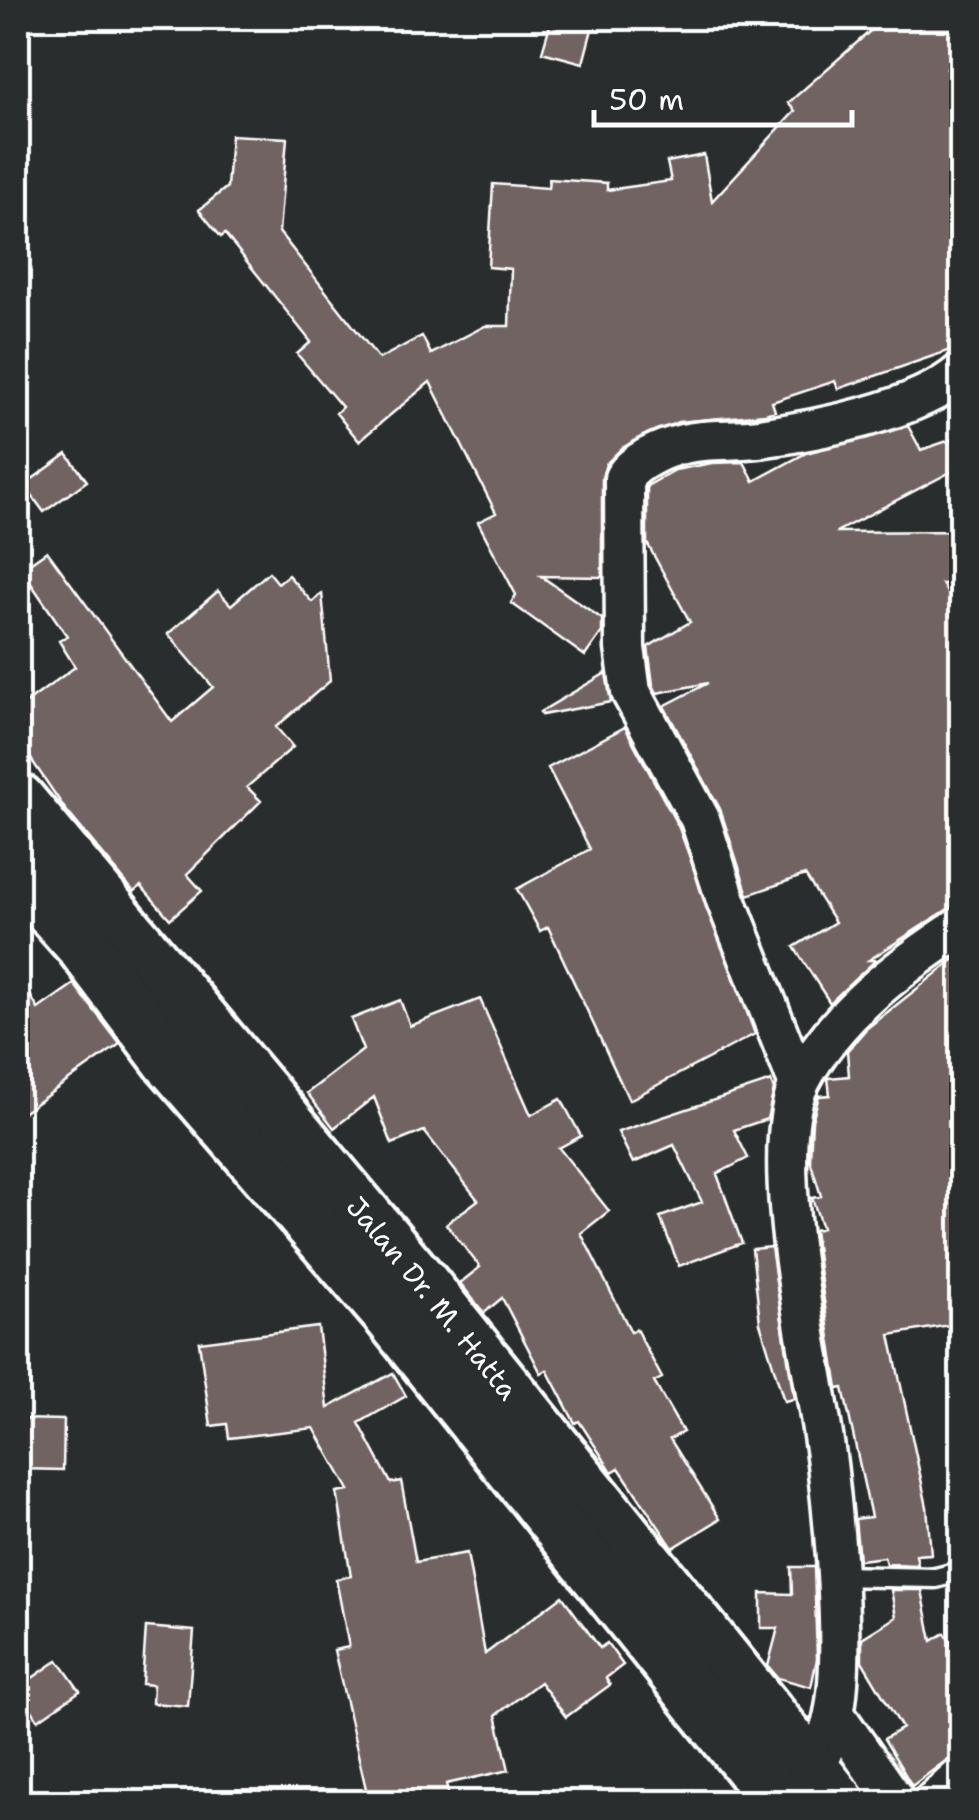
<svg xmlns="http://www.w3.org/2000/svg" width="979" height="1820" viewBox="0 0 979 1820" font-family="'Shantell Sans',sans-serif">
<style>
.building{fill:#726363;stroke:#fff;stroke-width:2.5}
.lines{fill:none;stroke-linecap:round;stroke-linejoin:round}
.lane-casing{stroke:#fff;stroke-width:25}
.street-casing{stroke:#fff;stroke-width:45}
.secondary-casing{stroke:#fff;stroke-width:60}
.lane{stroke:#2a2d2e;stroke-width:18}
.street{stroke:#2a2d2e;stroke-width:38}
.secondary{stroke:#2a2d2e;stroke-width:52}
.labels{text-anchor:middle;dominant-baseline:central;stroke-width:8;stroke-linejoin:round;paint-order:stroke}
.street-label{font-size:28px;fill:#fff;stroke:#2a2d2e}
</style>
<rect width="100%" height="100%" fill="#2a2d2e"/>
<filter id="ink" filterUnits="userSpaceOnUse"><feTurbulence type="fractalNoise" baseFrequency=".01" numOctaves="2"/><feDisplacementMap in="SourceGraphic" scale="20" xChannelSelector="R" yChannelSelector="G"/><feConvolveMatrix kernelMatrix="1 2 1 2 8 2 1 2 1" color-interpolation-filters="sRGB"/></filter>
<g filter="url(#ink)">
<!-- building -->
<path class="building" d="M552,18H595L583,63L542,52Z
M885,18H962V56L947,69L962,88V346L838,389L835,381L772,402L775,411L765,414L678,422L622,448L606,464L602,478V577L541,576L602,619V632L585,656L511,603L516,595L478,522L496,513L430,382L359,441L336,413L342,407L297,354L311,342L225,234L221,237L199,210L227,187L231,135L287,138L279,232L379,359L422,336L431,354L485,326H509L511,269L488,267L493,184L548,188L549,179L607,183V190L671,181L667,162L704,155L712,201L795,111L788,103Z
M908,426L921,450L962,436V466L836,532L962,531V584H942L962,617V900L869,960H876L830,1003L794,947L835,922L805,875L748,895L720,809L664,706L708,683L657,693L653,685L648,647L690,622L647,543V486L675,470L712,463L744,462L754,481L806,453Z
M67,454L87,481L44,512L24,485Z
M47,551L172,722L213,687L168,634L218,591L231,605L269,572L278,583L288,575L312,602L322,593L330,681L276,727L293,747L247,787L261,801L187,874L202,891L170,919L141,886L134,892L65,809L18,740V709L75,667L59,641L67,636L21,569Z
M606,673L611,702L542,715L540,712Z
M625,727L679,828L755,1034L629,1100L548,927L540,931L517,889L590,849L548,768Z
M962,953V1323L890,1335L927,1507L931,1554L916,1555L918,1565L886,1564L884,1557L859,1560L855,1519L871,1517L843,1388L838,1389L819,1269L814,1230L822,1228L812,1198L821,1196L810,1160L812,1121L819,1096L830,1095L828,1078L849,1076L847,1051L866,1029Z
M18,973L38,1009L74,984L120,1044L18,1116Z
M480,999L531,1115L561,1099L581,1136L559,1148L609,1211L581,1233L631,1332L636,1329L662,1378L654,1382L683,1432L670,1439L720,1519L673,1548L619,1468L612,1472L579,1421L575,1423L547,1370L541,1373L502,1298L484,1313L460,1283L480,1267L446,1224L478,1200L424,1131L392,1144L374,1097L334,1128L307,1093L363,1050L351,1019L400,1000L410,1026Z
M771,1081L774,1090L767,1119L734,1130L748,1158L717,1174L742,1243L679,1266L660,1217L702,1202L674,1145L633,1163L618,1132Z
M771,1247L794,1399L784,1401L760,1323L752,1249Z
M318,1327L328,1408L393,1373L406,1396L359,1423L391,1483L401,1481L416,1562L467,1553L485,1654L562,1596L600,1648L607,1643L623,1665L606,1678L610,1685L566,1717L540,1682L496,1715L509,1770L446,1784L450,1802H369L334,1650L349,1647L336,1579L351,1576L337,1492L349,1490L314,1428L229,1438L227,1424L211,1426L199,1342Z
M18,1419L64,1420L63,1470L18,1469Z
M791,1567H814L817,1659L811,1687L778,1678L768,1666L778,1628H761V1593L792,1594Z
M891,1590H922L932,1641L945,1633L962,1660V1754L948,1759L912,1786L884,1739L902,1728L862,1661V1638L896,1617Z
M146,1627L194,1631L188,1706L152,1703L153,1685L142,1684Z
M58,1660L80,1691L38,1720L18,1688Z"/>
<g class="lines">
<defs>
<path id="lane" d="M836,1576L936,1578L962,1571"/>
<path id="street" d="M799,1085L726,900L700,819L631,692L625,648L624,478C634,461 664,448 683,444C707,438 734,441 759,438C818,430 918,411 962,372
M834,1713L896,1802
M815,1772C821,1753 830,1734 834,1714C846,1655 835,1534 828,1472C819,1383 762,1158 800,1082C835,1014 899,967 962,926
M933,1802L962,1776"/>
<g id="secondary">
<path id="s1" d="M18,800L423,1285L839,1802"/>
<path d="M18,873L82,945L170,1061L389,1314L779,1802"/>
</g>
</defs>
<!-- lane casing -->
<use href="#lane" class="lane-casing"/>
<!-- street casing -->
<use href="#street" class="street-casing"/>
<!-- secondary casing -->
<use href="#secondary" class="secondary-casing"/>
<!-- lane -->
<use href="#lane" class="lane"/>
<!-- street -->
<use href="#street" class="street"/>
<!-- secondary -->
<use href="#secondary" class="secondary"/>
</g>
</g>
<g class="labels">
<!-- street labels -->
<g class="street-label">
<text stroke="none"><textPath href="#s1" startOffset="648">Jalan Dr. M. Hatta</textPath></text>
</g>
</g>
<!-- margin -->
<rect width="979" height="1820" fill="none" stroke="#2a2d2e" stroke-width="60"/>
<rect x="30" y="30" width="919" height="1760" fill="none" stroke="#fff" stroke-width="4" filter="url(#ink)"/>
<!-- scale -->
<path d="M594 110v15h258v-15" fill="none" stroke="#ffffff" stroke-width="5"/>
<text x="609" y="110" font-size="30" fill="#ffffff" stroke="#2a2d2e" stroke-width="8" paint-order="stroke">50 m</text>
</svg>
